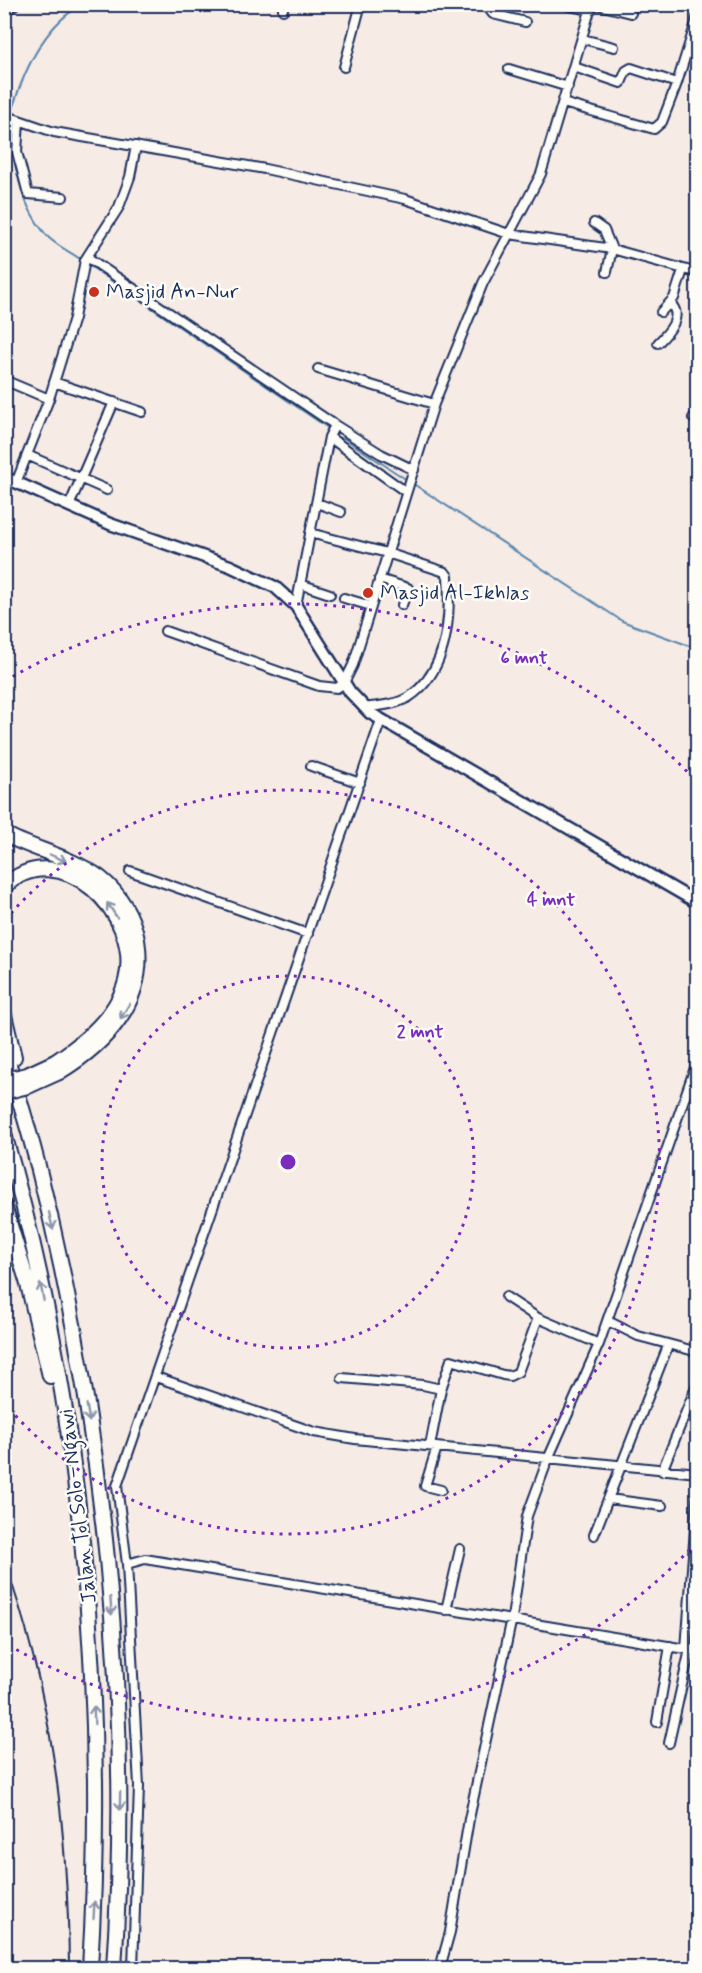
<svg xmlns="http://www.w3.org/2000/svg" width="702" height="1973" viewBox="0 0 702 1973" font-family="Mynerve,sans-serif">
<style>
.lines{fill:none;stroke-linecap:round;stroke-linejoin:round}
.stream{stroke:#5a87ae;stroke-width:2}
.minor-casing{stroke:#1b2f5e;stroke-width:12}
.tertiary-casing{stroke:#1b2f5e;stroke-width:14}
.secondary-casing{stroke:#1b2f5e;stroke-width:15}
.motorway-casing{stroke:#1b2f5e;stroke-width:18}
.minor{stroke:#fdfcf7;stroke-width:8}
.tertiary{stroke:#fdfcf7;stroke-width:9}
.secondary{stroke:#fdfcf7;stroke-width:10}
.motorway{stroke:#fdfcf7;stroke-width:14}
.rail{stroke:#1b2f5e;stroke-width:2}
.motorway-bridge-casing{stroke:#1b2f5e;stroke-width:18;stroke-linecap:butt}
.motorway-bridge{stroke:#fdfcf7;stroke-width:14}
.oneway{stroke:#8c96aa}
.ring{fill:none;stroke:#7b2cbf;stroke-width:3;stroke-dasharray:3 6}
.poi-dot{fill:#c8321e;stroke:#fdfcf7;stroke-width:2}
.labels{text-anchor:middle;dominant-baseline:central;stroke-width:5;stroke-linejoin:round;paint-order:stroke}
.poi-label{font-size:21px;fill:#1b2f5e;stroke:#fdfcf7;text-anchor:start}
.street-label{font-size:21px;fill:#1b2f5e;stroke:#fdfcf7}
.centre{fill:#7b2cbf;stroke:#fdfcf7;stroke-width:3}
.ring-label{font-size:18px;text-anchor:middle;font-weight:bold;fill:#7b2cbf;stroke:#fdfcf7;stroke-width:5;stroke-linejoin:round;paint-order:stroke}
</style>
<rect width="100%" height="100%" fill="#f7ebe5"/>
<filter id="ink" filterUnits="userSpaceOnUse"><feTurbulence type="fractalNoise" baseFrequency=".0167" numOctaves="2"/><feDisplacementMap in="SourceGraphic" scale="12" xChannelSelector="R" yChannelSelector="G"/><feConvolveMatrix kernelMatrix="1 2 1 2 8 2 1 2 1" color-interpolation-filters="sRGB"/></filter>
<g filter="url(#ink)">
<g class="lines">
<!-- stream -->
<path class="stream" d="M11,114C23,72 43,25 83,4
M11,119C14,163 18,203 48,237C57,246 72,253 83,261
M87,264L331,430
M342,437L407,480
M412,483L622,621L698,649"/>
<defs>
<path id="minor" d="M490,4L489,9L493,14L525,22
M595,4L631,13
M569,6L591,10
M283,10V4
M583,39L614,47
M344,67L361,4
M574,67L621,83L626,71L631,68L677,83L698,16
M509,69L568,87
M563,103L654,129L662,122L677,83
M4,115L54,132L265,169L405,199L509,234L612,249L607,272
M19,121L17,152L28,194L63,197
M594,223L604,230L612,249L698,273
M87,257L335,425L381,454L414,470
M661,312L674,298L683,270
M658,343C669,332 684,316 670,303
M318,369L434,404
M4,380L49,399
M54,382L142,412
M693,418L698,419
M329,437L406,492
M27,455L107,490
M16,483L49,399L74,318L85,260L119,207L130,177L136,146
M317,503L341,512
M69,506L114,402
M310,533L387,553L445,572L448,576C451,618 448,671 409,697C396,705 378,706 364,708
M379,579L408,588L402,605
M300,584L330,594
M344,598L371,606
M296,606L329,437L335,425
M165,631L319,686L337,688L344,683L353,665L434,404L483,283L541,174L592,4
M311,766L360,783
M130,871L308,934
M538,1318L599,1344
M608,1321L638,1336L698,1352
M156,1377L314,1432L355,1439L698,1473
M342,1378L423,1385L441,1389L430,1446
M441,1389L451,1360L503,1375L510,1376L518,1372L538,1318L506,1297
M437,1447L425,1486L441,1490
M662,1471L698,1382
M609,1499L662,1506
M594,1535L668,1346
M127,1564L145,1559L698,1651
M446,1610L460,1549
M686,1649L698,1488
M657,1722L670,1646
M669,1743L690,1649
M133,1968L139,1786L127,1564L117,1486L381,720
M440,1968L450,1932L469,1819L512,1618L527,1516L548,1459L599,1344L698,1059"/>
<path id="tertiary" d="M4,10L14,4"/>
<path id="secondary" d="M4,477L110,524L230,566L275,587L296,606L350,692L370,713L698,903"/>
<path id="motorway" d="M4,834C35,850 73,858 100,878C119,893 133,916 137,940C147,1000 107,1043 59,1072
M4,887C58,833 144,913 126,981C117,1016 84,1043 55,1062
M4,1015L14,1057
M4,1049C16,1088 28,1126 38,1166C104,1427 132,1699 114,1968
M4,1134C82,1404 107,1689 90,1968
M4,1206L28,1284L50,1376"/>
</defs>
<!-- minor casing -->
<use href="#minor" class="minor-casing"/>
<!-- tertiary casing -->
<use href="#tertiary" class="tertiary-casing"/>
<!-- secondary casing -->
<use href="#secondary" class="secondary-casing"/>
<!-- motorway casing -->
<use href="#motorway" class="motorway-casing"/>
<!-- minor -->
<use href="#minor" class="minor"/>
<!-- tertiary -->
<use href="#tertiary" class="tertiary"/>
<!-- secondary -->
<use href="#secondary" class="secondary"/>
<!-- motorway -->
<use href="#motorway" class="motorway"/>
<!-- rail -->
<path class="rail" d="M4,1561C52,1692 68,1830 69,1968"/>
<defs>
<path id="motorway-bridge" d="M4,1080L27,1075L55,1062
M4,1092L28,1086L59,1072"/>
</defs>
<!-- motorway-bridge casing -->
<use href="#motorway-bridge" class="motorway-bridge-casing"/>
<!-- motorway-bridge -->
<use href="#motorway-bridge" class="motorway-bridge"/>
</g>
<!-- one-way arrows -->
<defs><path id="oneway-shaft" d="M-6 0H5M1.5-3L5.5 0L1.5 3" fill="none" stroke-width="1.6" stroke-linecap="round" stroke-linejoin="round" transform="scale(1.5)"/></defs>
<g class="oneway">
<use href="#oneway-shaft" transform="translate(58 858) rotate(23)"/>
<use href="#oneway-shaft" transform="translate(112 910) rotate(-124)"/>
<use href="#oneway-shaft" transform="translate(125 1011) rotate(121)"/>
<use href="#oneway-shaft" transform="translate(51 1221) rotate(77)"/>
<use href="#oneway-shaft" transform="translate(42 1292) rotate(-101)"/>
<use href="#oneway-shaft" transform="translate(88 1413) rotate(81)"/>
<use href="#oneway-shaft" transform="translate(111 1606) rotate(85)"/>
<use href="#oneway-shaft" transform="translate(94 1715) rotate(-92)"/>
<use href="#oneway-shaft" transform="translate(120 1801) rotate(91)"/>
<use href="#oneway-shaft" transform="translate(94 1910) rotate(-87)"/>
</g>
</g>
<!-- distance rings -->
<g class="ring">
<circle cx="288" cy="1162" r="186"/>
<path d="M5 920A372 372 0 1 1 5 1404"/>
<path d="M696 1543A558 558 0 0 1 5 1643M5 681A558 558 0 0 1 696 781"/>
</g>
<!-- markers -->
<g class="poi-dot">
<circle cx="94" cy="292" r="6"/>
<circle cx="368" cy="593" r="6"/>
</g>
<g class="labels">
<!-- poi labels -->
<g class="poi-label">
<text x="106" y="292">Masjid An-Nur</text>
<text x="380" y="593">Masjid Al-Ikhlas</text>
</g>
<!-- street labels -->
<g class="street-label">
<text transform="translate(78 1506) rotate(-97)">Jalan Tol Solo–Ngawi</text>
</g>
</g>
<circle cx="288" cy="1162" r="9" class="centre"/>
<g class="ring-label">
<text x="524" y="663">6 mnt</text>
<text x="551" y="905">4 mnt</text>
<text x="420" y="1037">2 mnt</text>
</g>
<!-- margin -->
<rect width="702" height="1973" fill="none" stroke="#fdfcf7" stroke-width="24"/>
<rect x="12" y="12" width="678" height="1949" fill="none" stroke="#1b2f5e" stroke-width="2" filter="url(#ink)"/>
</svg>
